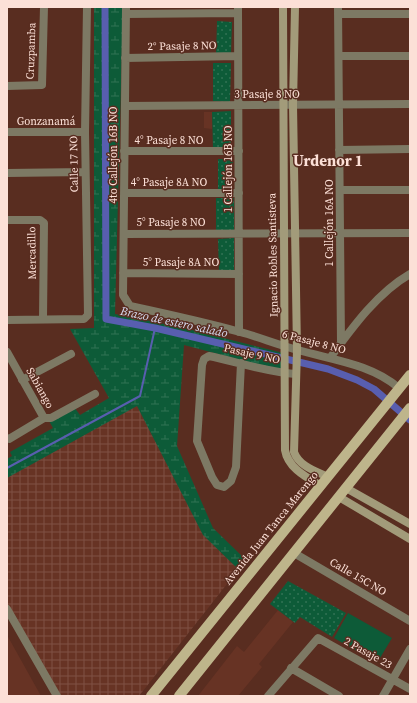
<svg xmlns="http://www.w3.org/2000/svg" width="417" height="703" viewBox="0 0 417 703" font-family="'Source Serif 4',serif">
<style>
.built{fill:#673324}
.industrial{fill:url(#industrial-grid)}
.wetland{fill:url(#wetland-marsh)}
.park{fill:url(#park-dots)}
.garden{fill:#0d5b38}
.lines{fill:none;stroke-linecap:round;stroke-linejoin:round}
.stream{stroke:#585eaf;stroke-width:2}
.canal{stroke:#585eaf;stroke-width:7}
.street{stroke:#7d7964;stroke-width:8}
.secondary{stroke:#a29b7a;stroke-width:8}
.primary{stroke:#beb58b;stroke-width:10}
.labels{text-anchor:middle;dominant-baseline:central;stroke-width:3;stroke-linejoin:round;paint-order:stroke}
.street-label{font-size:11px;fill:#fce0d7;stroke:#592d20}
.water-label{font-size:12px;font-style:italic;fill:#d9ddf4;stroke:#592d20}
.district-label{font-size:15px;font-weight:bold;fill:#fce0d7;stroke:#592d20}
</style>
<defs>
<pattern id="industrial-grid" width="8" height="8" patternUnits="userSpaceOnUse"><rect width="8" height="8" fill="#673324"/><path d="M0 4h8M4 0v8" fill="none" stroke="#7e5043"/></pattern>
<pattern id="wetland-marsh" width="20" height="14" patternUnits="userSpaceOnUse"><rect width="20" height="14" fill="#0d5b38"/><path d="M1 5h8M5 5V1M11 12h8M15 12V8" fill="none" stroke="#317254"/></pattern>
<pattern id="park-dots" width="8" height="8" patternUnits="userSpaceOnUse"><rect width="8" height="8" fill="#0d5b38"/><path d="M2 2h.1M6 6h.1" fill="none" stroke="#317254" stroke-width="1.8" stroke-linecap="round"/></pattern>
</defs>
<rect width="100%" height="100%" fill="#592d20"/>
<!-- built -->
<path class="built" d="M204,112H212V129L204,128Z
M278,610L293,622L259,664L262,667L238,696H198L237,646L244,652Z
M7,635L41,696H7Z"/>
<!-- industrial -->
<path class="industrial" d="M136,402L208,527L245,561L139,696H53L7,613V472Z"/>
<!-- wetland -->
<path class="wetland" d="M94,7H123L115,314L180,327L283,353L282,371L184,345L177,446L213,528L246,560L238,569L203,535L137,406L7,478V459L12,456L10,452L53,428L49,421L74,407L80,415L109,398L70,329L94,328Z"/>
<!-- park -->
<path class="park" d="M217,21L232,22L231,54H216Z
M213,63H231L230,102L213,101Z
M231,111V149H213L212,112Z
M218,159H233V191H218Z
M216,198H234V232H216Z
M234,238V271L219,272L218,239Z
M288,581L346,613L332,637L300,617L295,623L270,604Z"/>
<!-- garden -->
<path class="garden" d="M348,613L392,638L377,663L334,638Z"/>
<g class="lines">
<!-- stream -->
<path class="stream" d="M7,468L140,396L155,328"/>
<!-- canal -->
<path class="canal" d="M105,7L106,319L155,328L328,369L357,380L374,389L410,420"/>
<!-- street -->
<path class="street" d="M126,7L123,295L130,306C167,314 204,322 240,332C259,337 278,345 298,350C333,360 371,364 399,388
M238,7L239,332
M338,7L341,343
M126,14L238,13
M338,14H410
M339,56H410
M125,58L238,56
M7,86L42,85L44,7
M125,106L410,104
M7,132H85
M339,150L410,149
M124,151H239
M7,173L85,172
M340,190H410
M124,193H239
M7,220H40L44,223L43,319
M124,234L410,233
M123,273L239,274
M7,320L84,319L88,315L85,132L87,7
M7,352L44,418
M330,358C352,328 377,293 410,274
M241,363L236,467L231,481L224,487L217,485L212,477L197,441L202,365L204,359L209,356C237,362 267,372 296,374
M22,380L71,354
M44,418H51L95,394
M7,438L9,439L44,418
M294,553L410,621
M7,609L57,696
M291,668L339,696
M268,696L318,638L410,689
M383,696L410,649"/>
<!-- secondary -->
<path class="secondary" d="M283,7L285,450C288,468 306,477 321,486
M295,7L293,105L297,350L294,452C299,466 315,471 328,477
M346,488L410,524
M339,497L410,539"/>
<!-- primary -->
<path class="primary" d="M151,696L410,375
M179,696L410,408"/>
</g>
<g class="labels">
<!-- street labels -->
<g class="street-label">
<text transform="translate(182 46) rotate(-1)">2° Pasaje 8 NO</text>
<text transform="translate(31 51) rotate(-88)">Cruzpamba</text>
<text x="267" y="94">3 Pasaje 8 NO</text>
<text x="46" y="121">Gonzanamá</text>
<text x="169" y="140">4° Pasaje 8 NO</text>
<text transform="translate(113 155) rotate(-90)">4to Callejón 16B NO</text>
<text transform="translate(74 164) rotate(-91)">Calle 17 NO</text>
<text transform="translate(228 169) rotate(-90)">1 Callejón 16B NO</text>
<text x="169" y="182">4° Pasaje 8A NO</text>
<text x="171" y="222">5° Pasaje 8 NO</text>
<text transform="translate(329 223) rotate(-90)">1 Callejón 16A NO</text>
<text transform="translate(32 253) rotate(-91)">Mercadillo</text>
<text transform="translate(273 255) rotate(-91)">Ignacio Robles Santisteva</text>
<text x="181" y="262">5° Pasaje 8A NO</text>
<text transform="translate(314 342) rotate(15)">6 Pasaje 8 NO</text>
<text transform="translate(252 354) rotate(13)">Pasaje 9 NO</text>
<text transform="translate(40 388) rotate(61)">Sabiango</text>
<text transform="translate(271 528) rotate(-51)">Avenida Juan Tanca Marengo</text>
<text transform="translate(358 577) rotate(30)">Calle 15C NO</text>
<text transform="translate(368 653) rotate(29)">2 Pasaje 23</text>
</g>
<!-- water labels -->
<g class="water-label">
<text transform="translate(174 322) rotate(12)">Brazo de estero salado</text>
</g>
<!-- district labels -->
<g class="district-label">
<text x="328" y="160">Urdenor 1</text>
</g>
</g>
<!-- border -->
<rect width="417" height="703" fill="none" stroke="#fce0d7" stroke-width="16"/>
</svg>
